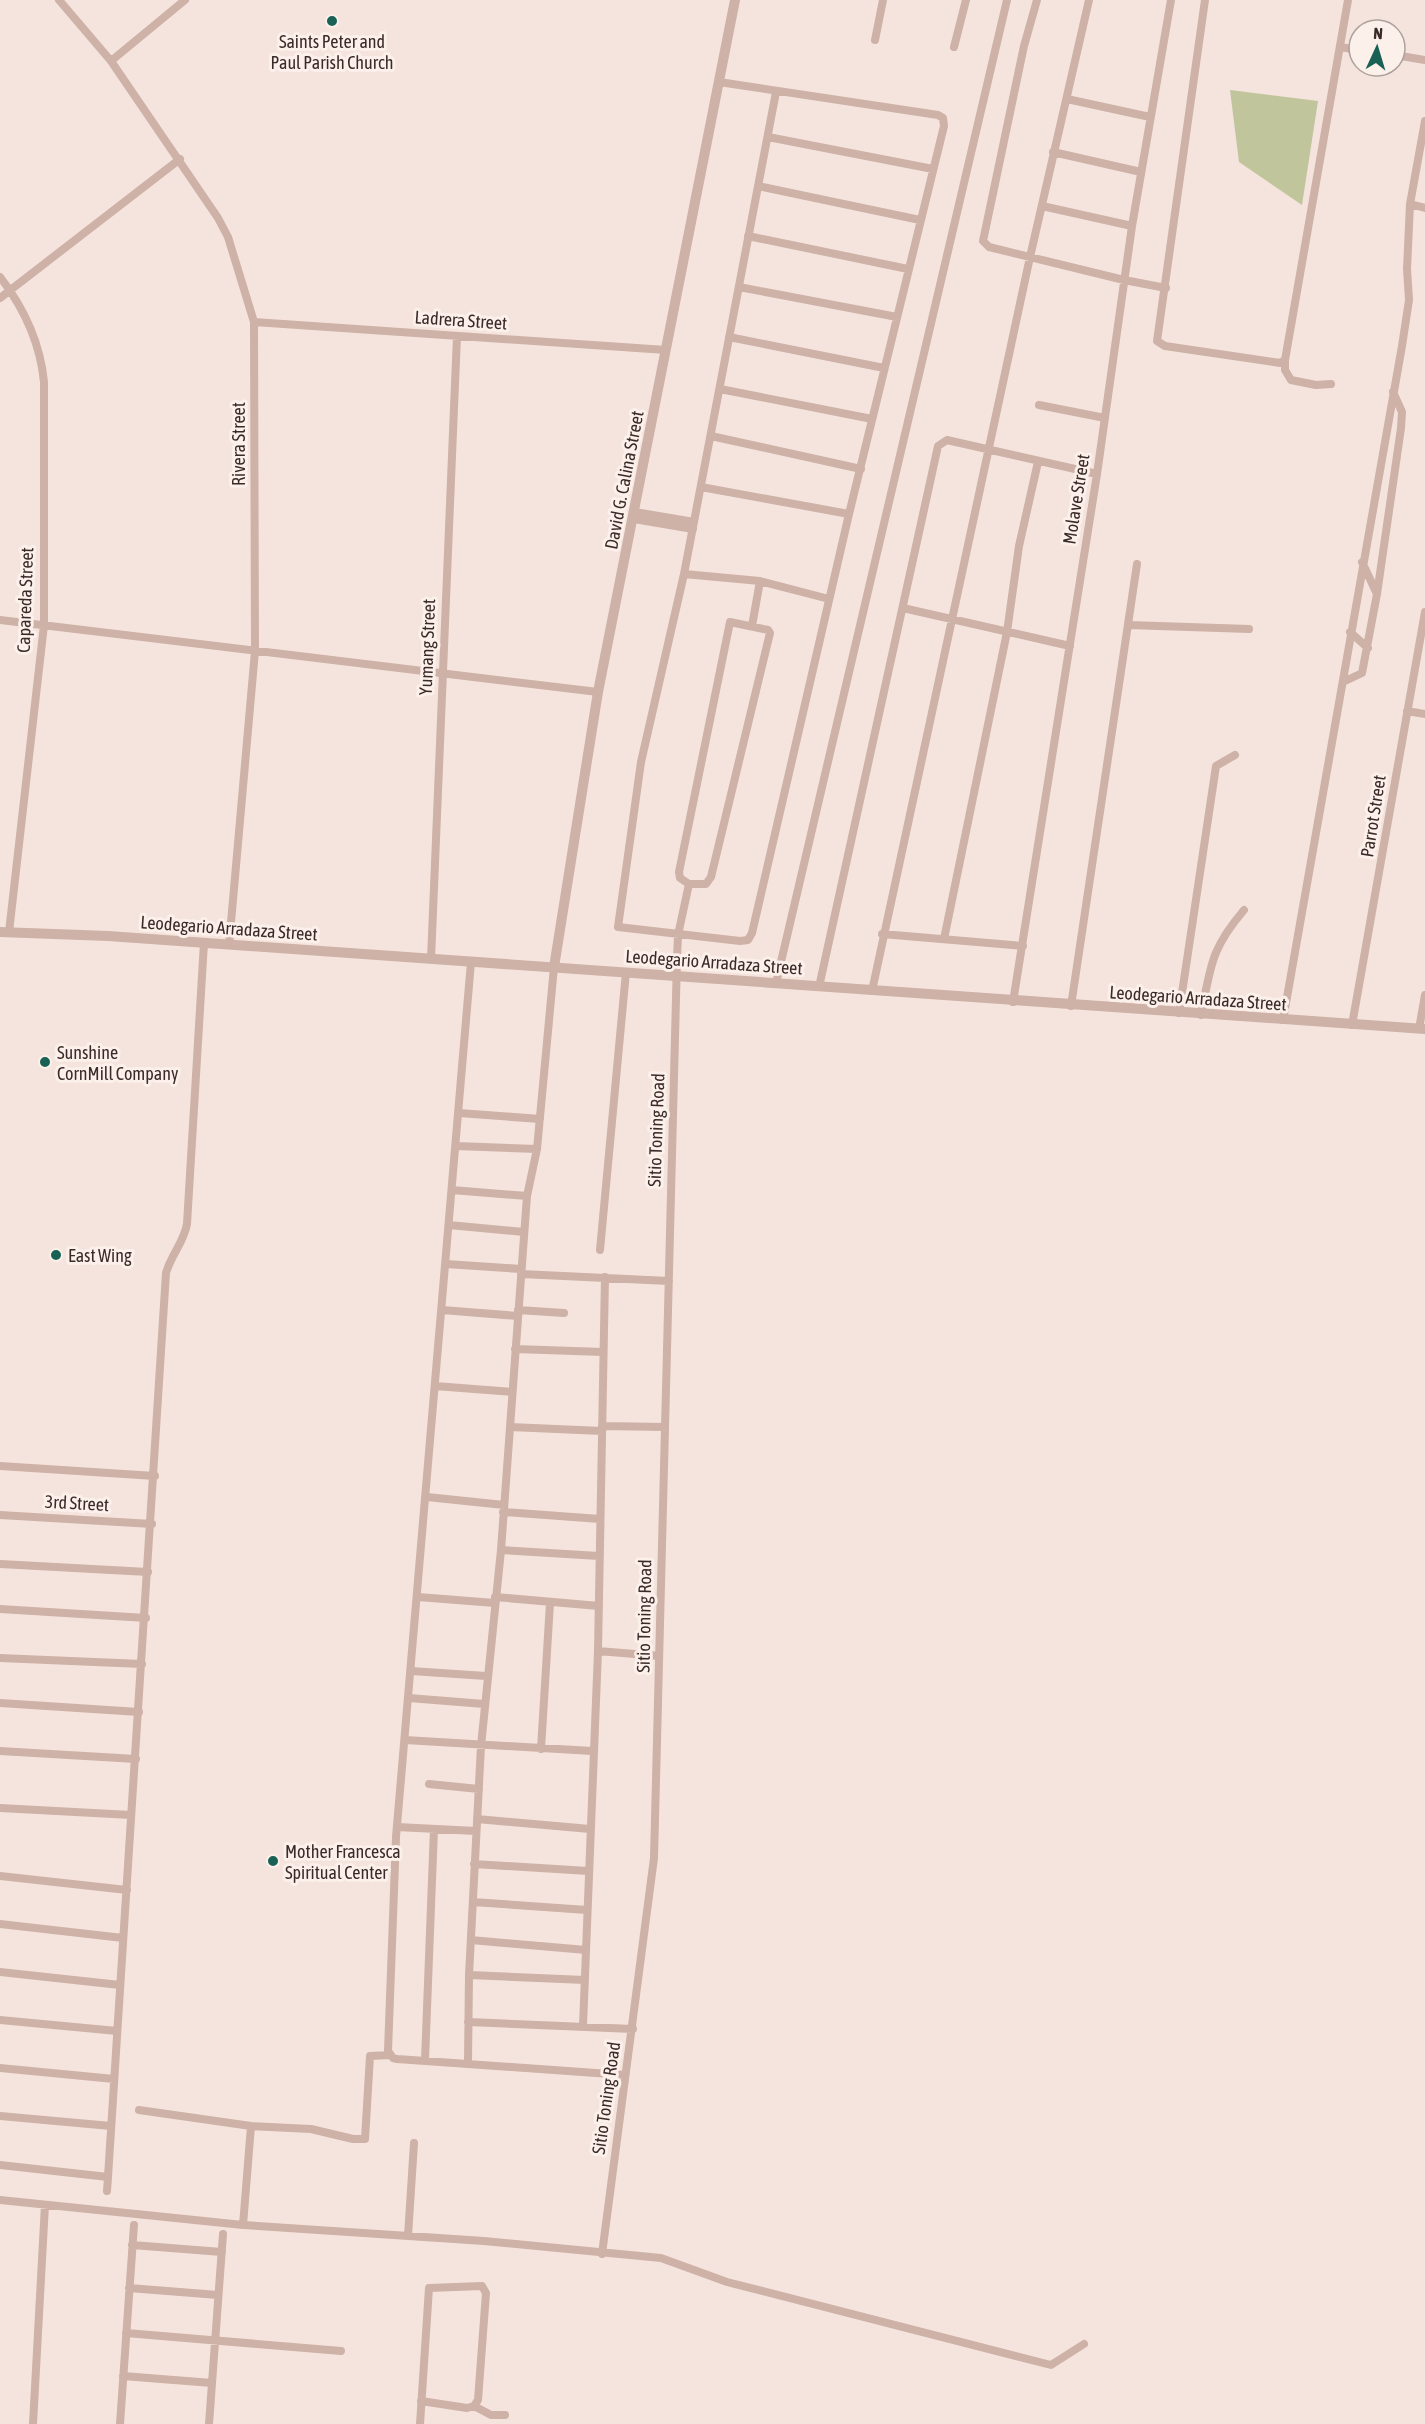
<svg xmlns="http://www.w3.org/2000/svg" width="1425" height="2424" viewBox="0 0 1425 2424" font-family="'Asap Condensed',sans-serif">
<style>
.green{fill:#c0c59b}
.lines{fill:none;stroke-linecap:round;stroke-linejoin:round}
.minor{stroke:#ceb1a7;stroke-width:8}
.tertiary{stroke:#ceb1a7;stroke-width:10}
.poi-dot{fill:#196055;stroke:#fbf0ea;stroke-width:2}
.labels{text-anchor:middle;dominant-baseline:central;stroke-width:6;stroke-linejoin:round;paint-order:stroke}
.poi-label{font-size:18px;fill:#3a2a28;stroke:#fbf0ea;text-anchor:start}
.street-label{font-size:18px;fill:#3a2a28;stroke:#fbf0ea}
</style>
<rect width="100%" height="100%" fill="#f5e4dd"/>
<!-- green -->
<path class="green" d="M1230,90L1318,101L1302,205L1239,162Z"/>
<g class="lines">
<!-- minor -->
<path class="minor" d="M59,0L111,61L218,218L228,237L254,322L255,651L229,945
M1037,0L1024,46L983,241L989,247L1124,280L1166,288
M1205,0L1157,341L1165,346L1280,363L1285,360L1348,0
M875,40L883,0
M954,47L966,0
M1340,47L1359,50
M1395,55L1425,60
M111,61L185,0
M719,82L938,115L943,118L944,126L849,514L752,933L748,940L740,941L618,927L641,762L684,574L776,92
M1067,99L1150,117
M768,137L933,169
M1053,152L1141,172
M758,186L920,220
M1410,204L1425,208
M1042,206L1132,226
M748,236L908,269
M0,277C24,308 40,342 44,382V625L9,932
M739,287L897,317
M0,298L180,159
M254,322L666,350
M729,337L884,368
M1285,360V370L1291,380L1316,385L1331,384
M720,389L872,419
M1039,405L1105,418
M711,436L861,469
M701,487L849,514
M635,512L694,522
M634,519L693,529
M1362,562L1377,594
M684,574L760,581L829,599
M903,608L1070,646
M0,620L598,692
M730,622L768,630L770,633L711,877L706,884H689L680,878L679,872Z
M1128,625L1249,629
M752,626L760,581
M1350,632L1368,648
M1343,682L1362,673L1377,594L1401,428L1402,412L1393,392
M1407,711L1425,714
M882,934L1023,946
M944,939L1007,632L1019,546L1038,462
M431,959L457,336
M471,962L396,1837L388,2051L393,2058L397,2059L624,2075
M776,983L1007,0
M819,987L938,446L947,440L1097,474
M872,991L1030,257L1089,0
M1013,1002L1097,474L1132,226L1171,0
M1071,1006L1137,564
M1179,1013L1216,766L1235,755
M1201,1015C1211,966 1210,950 1244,910
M1283,1020L1402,346L1409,300L1407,269L1410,204L1425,121
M1352,1025L1425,612
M1419,1029L1425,995
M459,1113L540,1119
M456,1146L537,1149
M452,1190L527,1196
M449,1225L524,1232
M600,1250L626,972
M446,1264L521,1269
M521,1274L669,1281
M442,1310L518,1316
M518,1310L564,1313
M515,1349L603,1352
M435,1386L512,1392
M602,1426L665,1427
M510,1427L602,1431
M0,1466L155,1476
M427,1497L504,1505
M503,1512L600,1519
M0,1515L152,1524
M501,1550L599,1556
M0,1564L148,1572
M418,1597L495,1603
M495,1597L599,1606
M0,1609L146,1618
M598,1651L659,1656
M0,1658L142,1664
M411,1671L486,1676
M409,1698L484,1704
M0,1703L139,1712
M405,1740L592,1751
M541,1749L550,1603
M0,1751L136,1759
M429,1784L479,1789
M0,1808L131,1815
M477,1819L590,1829
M397,1827L476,1831
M474,1864L588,1871
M0,1876L127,1890
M473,1902L587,1910
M0,1924L123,1938
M471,1940L586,1950
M0,1972L120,1985
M469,1975L585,1980
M0,2020L117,2031
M468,2022L633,2029
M583,2026L598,1651L605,1277
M425,2060L434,1829
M468,2063L469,1975L481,1746L501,1550L527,1196L537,1149L554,967
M0,2068L114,2079
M139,2110L251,2126L311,2129L353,2139H365L370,2056L390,2055
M0,2116L111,2126
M0,2165L108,2177L166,1273C171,1255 184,1242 187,1224L204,943
M107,2191L108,2177
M0,2200L243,2225L484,2241L661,2258L727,2282L1051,2365L1084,2344
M243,2225L251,2126
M408,2236L414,2143
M132,2245L222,2252
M602,2254L654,1858L677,959L678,935L689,884
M129,2288L218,2295
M126,2333L341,2351
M123,2376L212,2383
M474,2406L491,2415H505
M33,2424L45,2205
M120,2424L134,2225
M209,2424L223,2234
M420,2424L429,2288L482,2286L486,2293L478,2400L474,2406L467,2408L421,2401"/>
<!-- tertiary -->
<path class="tertiary" d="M0,932L108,936L1425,1029
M554,967L598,692L735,0"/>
</g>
<!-- markers -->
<g class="poi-dot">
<circle cx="332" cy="21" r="6"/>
<circle cx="45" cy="1062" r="6"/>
<circle cx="56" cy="1255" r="6"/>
<circle cx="273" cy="1861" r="6"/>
</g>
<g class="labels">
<!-- poi labels -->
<g class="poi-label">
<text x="332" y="41" text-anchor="middle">Saints Peter and<tspan x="332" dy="21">Paul Parish Church</tspan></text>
<text x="57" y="1052">Sunshine<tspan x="57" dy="21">CornMill Company</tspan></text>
<text x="68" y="1255">East Wing</text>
<text x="285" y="1851">Mother Francesca<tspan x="285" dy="21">Spiritual Center</tspan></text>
</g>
<!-- street labels -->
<g class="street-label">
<text transform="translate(461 320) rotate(4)">Ladrera Street</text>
<text transform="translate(238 444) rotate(-90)">Rivera Street</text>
<text transform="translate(624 480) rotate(-79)">David G. Calina Street</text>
<text transform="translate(1076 499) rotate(-81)">Molave Street</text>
<text transform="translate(25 600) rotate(-88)">Capareda Street</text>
<text transform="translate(427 647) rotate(-88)">Yumang Street</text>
<text transform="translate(1373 816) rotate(-81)">Parrot Street</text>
<text transform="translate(229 928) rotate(4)">Leodegario Arradaza Street</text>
<text transform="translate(714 962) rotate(4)">Leodegario Arradaza Street</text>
<text transform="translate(1198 998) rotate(4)">Leodegario Arradaza Street</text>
<text transform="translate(656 1130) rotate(-88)">Sitio Toning Road</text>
<text transform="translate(77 1503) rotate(3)">3rd Street</text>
<text transform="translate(644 1616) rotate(-89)">Sitio Toning Road</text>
<text transform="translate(606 2098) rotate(-82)">Sitio Toning Road</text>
</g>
</g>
<!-- north arrow -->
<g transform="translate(1377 48) rotate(4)"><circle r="28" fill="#fbf0ea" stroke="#aea19c" stroke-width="1.5"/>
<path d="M0-4.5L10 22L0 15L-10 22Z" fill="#196055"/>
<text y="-9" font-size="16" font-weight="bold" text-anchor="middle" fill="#3a2a28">N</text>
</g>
</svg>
